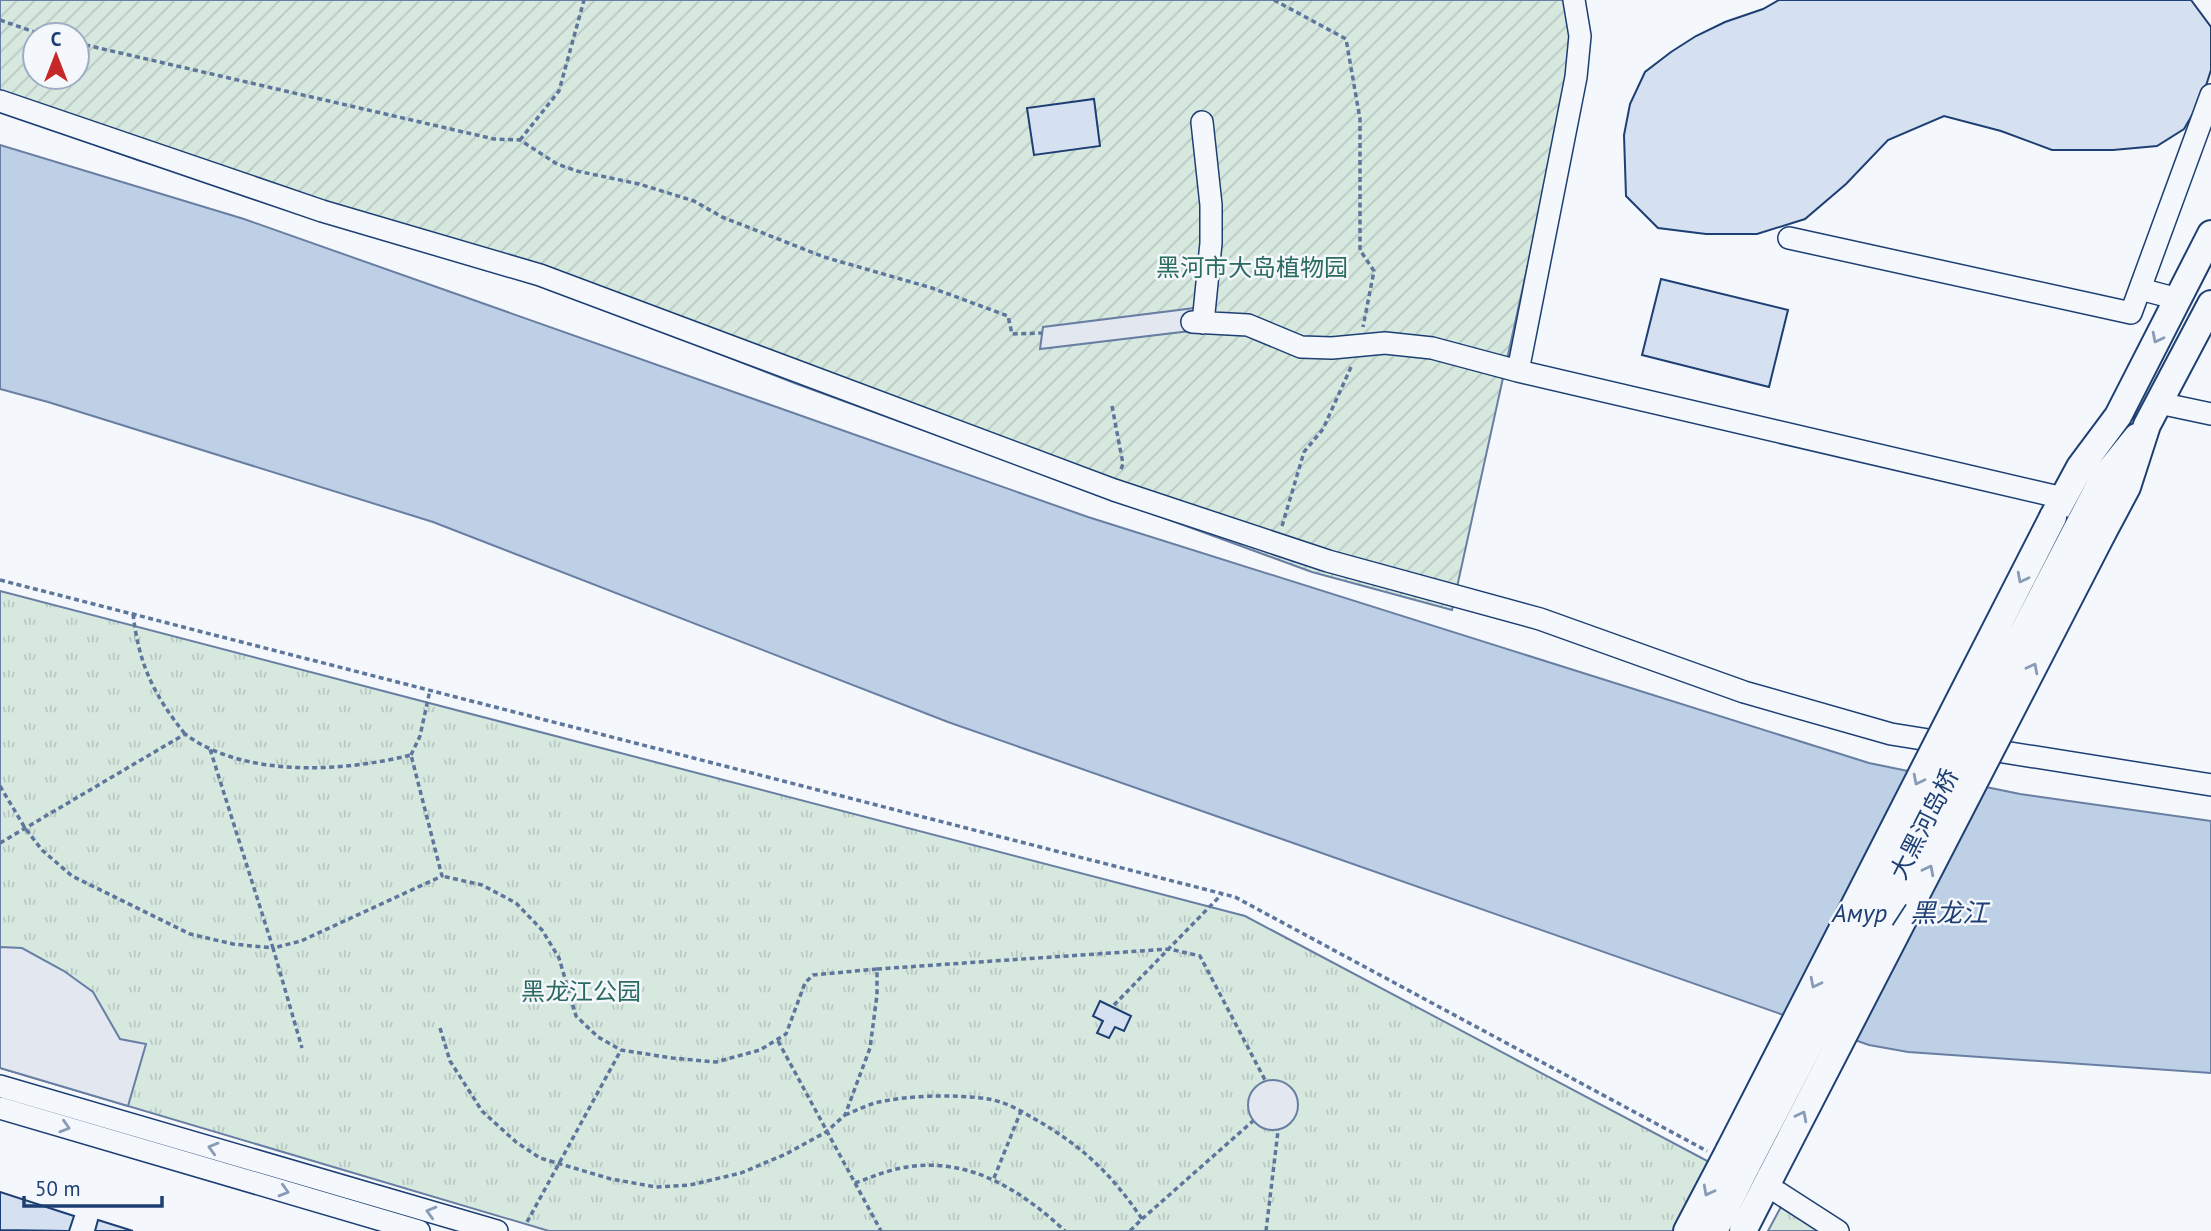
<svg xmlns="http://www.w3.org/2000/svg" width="2211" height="1231" viewBox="0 0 2211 1231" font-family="'PT Sans','Noto Sans SC',sans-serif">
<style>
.park{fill:url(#park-tufts);stroke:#687fa3;stroke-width:2}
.garden{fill:url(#garden-furrows);stroke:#687fa3;stroke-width:2;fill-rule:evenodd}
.parking{fill:#e3e8f0;stroke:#687fa3;stroke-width:2}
.water{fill:#bed0e5;stroke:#687fa3;stroke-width:2}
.building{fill:#d5e0f0;stroke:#1d3f73;stroke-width:2}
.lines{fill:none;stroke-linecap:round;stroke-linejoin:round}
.minor-casing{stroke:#1d3f73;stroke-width:24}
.major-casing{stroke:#1d3f73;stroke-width:30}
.path{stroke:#5e769c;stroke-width:3.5;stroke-dasharray:5 3.5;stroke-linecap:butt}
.minor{stroke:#f4f7fb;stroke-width:21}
.major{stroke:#f4f7fb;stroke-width:26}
.major-bridge-casing{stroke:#1d3f73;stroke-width:30;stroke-linecap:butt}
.major-bridge{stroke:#f4f7fb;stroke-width:26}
.oneway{stroke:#889bb7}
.labels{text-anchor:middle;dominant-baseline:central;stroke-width:5;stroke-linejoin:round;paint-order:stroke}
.park-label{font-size:24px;fill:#2c6c60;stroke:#f4f7fb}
.street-label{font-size:24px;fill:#1d3f73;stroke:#f4f7fb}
.water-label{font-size:26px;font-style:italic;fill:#1d3f73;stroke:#f4f7fb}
</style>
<defs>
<pattern id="park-tufts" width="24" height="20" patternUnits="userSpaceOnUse" patternTransform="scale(1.75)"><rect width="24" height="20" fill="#d7e8df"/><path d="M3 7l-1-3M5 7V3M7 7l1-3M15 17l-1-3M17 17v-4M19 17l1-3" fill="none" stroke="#b8c8c3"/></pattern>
<pattern id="garden-furrows" width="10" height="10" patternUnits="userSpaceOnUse" patternTransform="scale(1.75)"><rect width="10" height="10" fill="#d7e8df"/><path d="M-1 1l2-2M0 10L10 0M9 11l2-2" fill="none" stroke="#b8c8c3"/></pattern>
</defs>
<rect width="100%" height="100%" fill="#f4f7fb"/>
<!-- park -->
<path class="park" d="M0,591L1245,916L1713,1164L1679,1231H549L0,1068Z
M1782,1205L1822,1231H1768Z"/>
<!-- garden -->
<path class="garden" d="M0,0H1570V73L1452,610L1312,572L797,384L513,273L138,160L0,111ZM35,35H77V77H35Z"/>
<!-- parking -->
<path class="parking" d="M1195,308L1190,331L1040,349L1043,327Z
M0,947L22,948L64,971L93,992L120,1039L146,1044L128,1106L0,1068Z
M1248 1105a25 25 0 1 1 50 0a25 25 0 1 1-50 0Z"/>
<!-- water -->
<path class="water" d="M0,145L244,219L1088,517L1869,763L2020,794L2211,821V1073L1908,1052L1869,1045L948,722L433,522L48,402L0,389Z"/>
<!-- building -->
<path class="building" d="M1779,0H2191L2211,27V70L2202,98L2184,129L2157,146L2113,150H2052L2001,131L1944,116L1888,140L1846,184L1805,219L1757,234H1706L1658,228L1626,196L1624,135L1630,104L1645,72L1671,52L1696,36L1725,22L1763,9Z
M1094,99L1100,146L1034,155L1027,108Z
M1661,279L1788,310L1769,387L1642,355Z
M1100,1001L1131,1016L1124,1031L1115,1027L1109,1038L1097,1033L1103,1021L1093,1016Z
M0,1192L74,1216L69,1231L0,1230Z
M98,1220L133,1231H95Z"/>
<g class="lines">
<defs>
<path id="minor" d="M1574,0L1580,36L1576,77L1518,371L2063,498
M0,101L322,211L540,275L1114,490L1328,561L1540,619L1744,692L1891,734L2211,785
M1202,122L1211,205V243L1203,323
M1789,238L2131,313L2211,95
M2140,289L2178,299
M1192,322L1248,325L1301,347L1332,348L1385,343L1432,348L1518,371
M2159,403L2211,414
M0,1086L497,1231
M0,1108L419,1231
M1779,1193L1838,1231"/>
<path id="major" d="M2053,517L2080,467L2118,416L2211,234
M2080,523L2103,479L2137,437
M2102,534L2127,487L2147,425L2211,304
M1687,1231L1729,1151
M1714,1231L1748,1163
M1743,1231L1771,1176"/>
</defs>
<!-- minor casing -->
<use href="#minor" class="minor-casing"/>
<!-- major casing -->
<use href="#major" class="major-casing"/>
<!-- path -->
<path class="path" d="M1274,0L1346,39L1360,119V250L1374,271L1363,327
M0,20L43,35
M77,43L494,139L520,140L557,164L577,171L639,184L694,201L722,217L824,257L932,288L1008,316L1012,334L1042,333
M520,140L559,91L584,0
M1112,406L1123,464L1120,472
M1282,526L1304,452L1323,429L1352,365
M0,580L1235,897L1707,1151
M133,614C139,664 153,694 185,734
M411,755L420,736L430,690
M0,786L25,828L42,850L72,876L190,934L233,944L273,948L210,749
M0,843L185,734C244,778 343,772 411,755L442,876L301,941L273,948L302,1048
M877,969L1169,949L1200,956L1265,1080
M1114,1005L1222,894
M440,1028L450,1061L482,1111L516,1142L540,1158L611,1179L656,1187L690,1185L741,1173L786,1154L826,1132L845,1115L870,1048L877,995V969L813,975L805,983L786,1034L760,1050L716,1062L672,1058L621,1050L598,1037L576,1016L559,958L542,930L516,903L482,885L442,876
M778,1041L881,1231
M845,1115C855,1111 865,1106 875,1103C908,1095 955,1094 988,1099C1003,1101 1020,1110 1033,1118C1081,1145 1111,1173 1142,1219L1130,1231
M994,1178L1021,1111
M855,1183C870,1178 885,1171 901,1168C966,1155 1020,1189 1065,1231
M1142,1219L1253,1121
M527,1222L621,1050
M1266,1231L1278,1131"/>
<!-- minor -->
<use href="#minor" class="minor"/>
<!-- major -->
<use href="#major" class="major"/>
<defs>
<path id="major-bridge" d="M1729,1151L2053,517
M1748,1163L2080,523
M1771,1176L2102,534"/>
</defs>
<!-- major-bridge casing -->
<use href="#major-bridge" class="major-bridge-casing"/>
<!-- major-bridge -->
<use href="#major-bridge" class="major-bridge"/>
</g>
<!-- one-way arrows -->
<defs><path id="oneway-chevron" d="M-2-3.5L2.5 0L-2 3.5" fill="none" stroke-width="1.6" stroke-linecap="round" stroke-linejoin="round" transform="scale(1.75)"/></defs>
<g class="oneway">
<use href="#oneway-chevron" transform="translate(2157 338) rotate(117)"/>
<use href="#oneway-chevron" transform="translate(2022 578) rotate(117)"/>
<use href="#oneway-chevron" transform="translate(2033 668) rotate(-63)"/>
<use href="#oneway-chevron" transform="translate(1918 780) rotate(117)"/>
<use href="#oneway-chevron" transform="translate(1929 870) rotate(-63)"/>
<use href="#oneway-chevron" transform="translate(1815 983) rotate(117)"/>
<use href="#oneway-chevron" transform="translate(1802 1116) rotate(-63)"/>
<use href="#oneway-chevron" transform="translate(65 1127) rotate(17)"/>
<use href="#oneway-chevron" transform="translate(213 1148) rotate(-164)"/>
<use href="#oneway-chevron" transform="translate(284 1191) rotate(16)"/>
<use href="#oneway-chevron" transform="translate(1708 1191) rotate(118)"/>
<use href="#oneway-chevron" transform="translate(431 1212) rotate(-164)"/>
</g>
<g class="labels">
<!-- park labels -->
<g class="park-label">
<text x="1252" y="267">黑河市大岛植物园</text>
<text x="581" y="991">黑龙江公园</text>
</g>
<!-- street labels -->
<g class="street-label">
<text transform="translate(1924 824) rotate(-63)">大黑河岛桥</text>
</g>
<!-- water labels -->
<g class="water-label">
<text x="1910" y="912">Амур / 黑龙江</text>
</g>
</g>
<!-- north arrow -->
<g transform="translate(56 56)"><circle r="33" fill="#f4f7fb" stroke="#9eadc5" stroke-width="2"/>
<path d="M0-5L12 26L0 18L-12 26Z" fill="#c62828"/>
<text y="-10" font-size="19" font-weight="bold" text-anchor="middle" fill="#1d3f73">С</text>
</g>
<!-- scale -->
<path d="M24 1196v10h138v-10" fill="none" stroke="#1d3f73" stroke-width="3.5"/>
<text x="35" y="1196" font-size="21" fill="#1d3f73" stroke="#f4f7fb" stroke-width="5" paint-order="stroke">50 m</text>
</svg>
